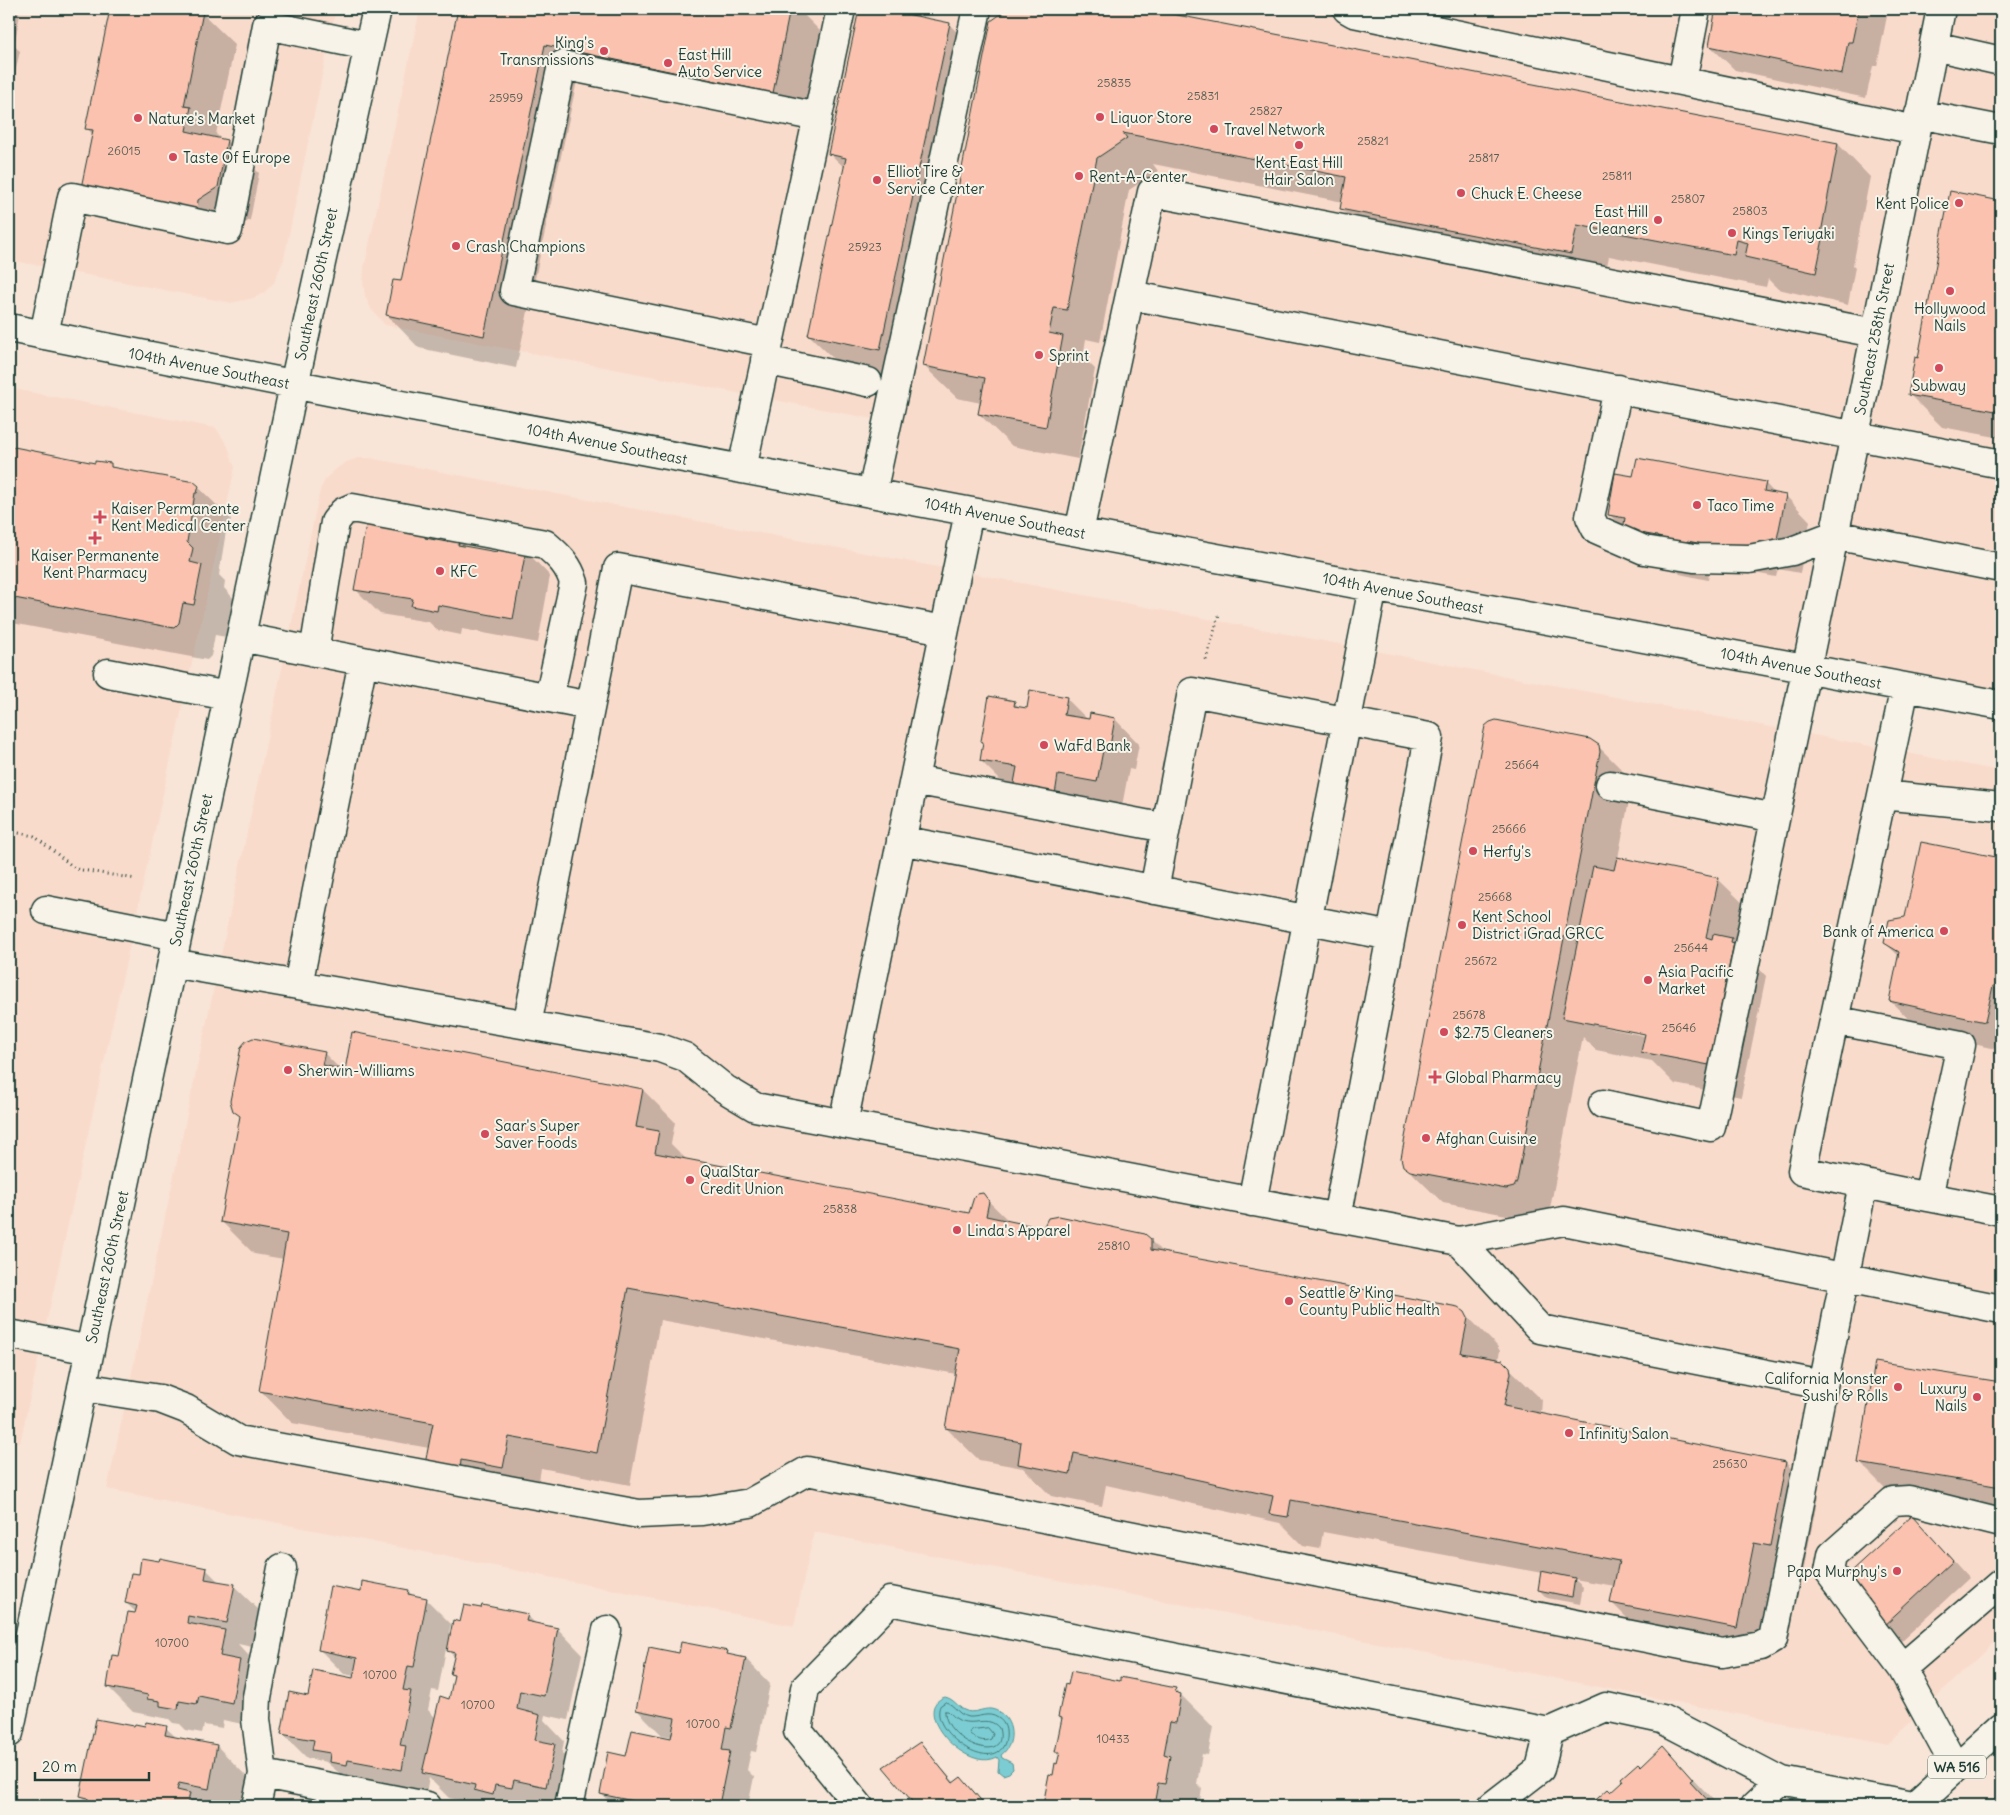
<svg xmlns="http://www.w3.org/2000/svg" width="2010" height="1815" viewBox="0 0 2010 1815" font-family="Delius,sans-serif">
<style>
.built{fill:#f9dbcb}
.water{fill:#7ccdd3;stroke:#579393}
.shadow{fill:#0003;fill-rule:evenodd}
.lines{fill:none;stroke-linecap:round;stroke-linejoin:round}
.shore{stroke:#447774;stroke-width:1}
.building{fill:#fbc3af;stroke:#1f3d34}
.minor-casing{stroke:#1f3d34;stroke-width:31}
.major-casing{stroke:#1f3d34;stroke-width:31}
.path{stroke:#1f3d34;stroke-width:3;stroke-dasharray:1 4;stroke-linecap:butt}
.minor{stroke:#f7f3e8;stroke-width:28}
.major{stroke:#f7f3e8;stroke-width:28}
.poi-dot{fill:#d1495b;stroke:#f7f3e8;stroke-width:2}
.labels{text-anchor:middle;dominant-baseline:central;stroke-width:4;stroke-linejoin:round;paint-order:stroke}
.number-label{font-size:12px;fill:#565e53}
.shield{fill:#f7f3e8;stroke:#60746a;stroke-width:1}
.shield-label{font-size:14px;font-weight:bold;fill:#1f3d34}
.poi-label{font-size:15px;fill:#1f3d34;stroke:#f7f3e8;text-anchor:start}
.street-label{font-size:15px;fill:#1f3d34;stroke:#f7f3e8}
</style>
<rect width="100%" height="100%" fill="#f8e5d7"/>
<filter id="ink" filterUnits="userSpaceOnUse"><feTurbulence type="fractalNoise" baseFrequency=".02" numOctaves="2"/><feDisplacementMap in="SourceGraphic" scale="10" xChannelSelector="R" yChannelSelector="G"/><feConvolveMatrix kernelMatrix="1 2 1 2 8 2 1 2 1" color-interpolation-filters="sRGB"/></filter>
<g filter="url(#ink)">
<!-- built -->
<path class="built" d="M9,9H336L284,259L274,283L264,293L254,298L231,303L9,260Z
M420,9H2001V705L872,493L888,422L385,325L371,309L365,296L363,282L364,268Z
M9,388L216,428L228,446L235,468L20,1443L9,1441Z
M358,458H370L2001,771V1634L1888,1744L814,1532L794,1626L107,1489L320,490L326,478L336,469L346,462Z"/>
<!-- water -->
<path class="water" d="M945,1697C954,1699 957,1706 964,1710C973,1715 982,1708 991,1709C1013,1713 1018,1743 1001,1755L1002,1758L1012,1763L1013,1769L1009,1773L1003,1775L998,1771L999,1760L997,1757C966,1774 908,1709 945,1697Z"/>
<!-- shadow -->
<path class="shadow" d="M9,9H15L20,14L14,46L20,51L12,86L9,85Z
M111,9H181L202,13L235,45L216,134L222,140L227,141L259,173L250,220L230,232L191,235L190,237L115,220L83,188L93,135L87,128Z
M459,9H798L824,35L805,124L578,76L516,368L419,348L387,315L402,283Z
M861,9H876L949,24L981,57L912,382L842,367L809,335L845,168L830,154Z
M1010,9H1140L1838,144L1870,177L1853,265L1855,267L1848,305L1778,289L1768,279L1766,287L1609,256L1603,286L1374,241L1341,209L1343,202L1153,164L1158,171L1129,190L1100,342L1086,339L1083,357L1095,369L1078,459L1012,446L979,414L981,403L957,398L924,366L992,22Z
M1714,9H1884L1883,13L1887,16L1877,66H1873L1866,98L1735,70L1710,46L1716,15L1713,12Z
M1951,193L2001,202V438L1942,427L1909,394L1919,359Z
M9,447L96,464L110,465L114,468L193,482L231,519L229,525H227L219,575L225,581L224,588L234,599L226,637L215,635L211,656L207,660L12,623L9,620Z
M1634,478L1765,483L1776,495L1786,496L1810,521L1800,573L1778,569L1776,577L1711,565L1708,580L1680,574L1663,556L1634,539L1609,514Z
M425,532L435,541L448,543L459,539L468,548L499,553L526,551L550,576L538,643L462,629L461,635L437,630L429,622L380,614L356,590Z
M1066,698L1089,721L1115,719L1139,744L1134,770L1129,769L1122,806L1078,825L1038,818L981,761L1014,702L1020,708L1028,710Z
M1598,746L1631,779L1632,785L1618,858L1718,879L1751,911L1742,951L1766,976L1741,1097L1675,1084L1652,1061L1596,1050L1583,1037L1549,1214L1539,1221L1443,1203L1404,1165ZM1599,1024L1651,1034L1650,1037L1599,1026Z
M1922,843L2001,860V1050L1923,1033L1890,1001L1900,957L1885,943L1907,919Z
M324,1053L341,1070L643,1090L675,1122L671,1144L687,1160L970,1215L982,1195L1010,1222L1044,1229L1145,1235L1163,1253L1464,1313L1497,1346L1500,1351L1498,1360L1509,1368L1542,1400L1541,1414L1786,1463L1818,1496L1802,1578L1786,1575L1769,1660L1644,1635L1612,1603L1615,1586L1574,1579L1583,1587L1580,1604L1547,1598L1539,1590L1542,1573L1323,1532L1320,1549L1303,1546L1280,1523L1106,1485L1102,1506L1051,1496L1023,1468L979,1460L946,1428L956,1374L660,1320L630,1485L541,1468L536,1500L493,1492L492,1503L459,1496L426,1464L429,1448L292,1423L260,1390L284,1259L254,1254L221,1221L241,1117L234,1110Z
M1876,1363L2001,1384V1513L1892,1495L1860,1463Z
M1928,1533L1969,1578L1899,1643L1883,1626Z
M206,1569L220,1583L234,1586L259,1610L252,1647L238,1644L249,1656L247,1668L264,1686L257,1727L223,1720L222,1728L204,1725L202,1733L186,1730L180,1724L173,1723L169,1719L133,1712L108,1687L139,1615L126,1603L140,1575Z
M363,1583L409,1592L413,1596L426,1599L451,1624L449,1632L452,1633L461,1623L527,1615L536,1624L558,1629L582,1654L568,1720L545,1715L544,1720L564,1741L562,1753L579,1770L571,1806H549L538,1804V1806H488L449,1798L429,1778L426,1794L355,1786L326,1762L307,1758L282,1733L309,1697L354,1679V1676L344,1674L319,1649L362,1593ZM446,1649L455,1657L451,1674L455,1678L450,1700L436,1718L428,1710L432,1690L438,1691Z
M727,1652L731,1657L746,1659L770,1684L756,1752L751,1751L747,1770L754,1777L748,1806H614L601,1794L627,1758L672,1740L673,1737L662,1735L637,1710L680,1655Z
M1121,1682L1175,1689L1213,1727L1208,1755L1202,1754L1197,1784L1202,1789L1199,1806H1046L1044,1805L1060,1755L1056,1752L1063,1720L1059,1717Z
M135,1728H166L177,1738L217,1746L249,1779L244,1806H87L88,1802L81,1795Z
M919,1743L955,1783L961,1779L987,1806H918L885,1767Z
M1663,1747L1719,1806H1591L1608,1791L1611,1794Z"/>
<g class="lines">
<!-- shore -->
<path class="shore" d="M946,1702C955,1705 958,1715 968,1717C979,1718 988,1711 998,1718C1005,1722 1007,1730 1006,1738C1000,1779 928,1734 940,1706Z
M945,1711H948C951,1714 954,1717 957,1719C972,1728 988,1714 999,1728C1010,1768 943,1740 945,1711Z
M988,1728L993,1734L991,1739C984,1743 975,1739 969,1733L971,1730Z"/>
</g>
<!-- building -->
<path class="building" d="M110,9H188L203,12L184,106L191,107L186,131L227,140L218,187L198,200L197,211L81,188L93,130L85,129Z
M458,9H790L773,93L545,45L484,336L386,315L393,280L401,281Z
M859,9H882L950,23L880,350L808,335L846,158L828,154Z
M1008,9H1146L1838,143L1821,233L1824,234L1816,273L1745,257L1748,243L1737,240L1734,255L1577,225L1571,254L1340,209L1346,177L1123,133L1127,138L1097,158L1067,310L1054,308L1049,333L1063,336L1046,427L978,414L985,378L923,366L991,21Z
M1713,9H1859L1852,42H1848L1842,74L1709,46L1715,13H1712Z
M1950,191L2001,201V412L1908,395L1915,357L1918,358Z
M9,446L95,463V461L111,463V467L189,481H193L199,486L197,493H195L187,542L193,548L190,562L202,565L194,605L183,603L179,623L174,628L9,597Z
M1637,458L1766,482L1764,491L1786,495L1775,549L1752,553L1687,541L1684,556L1654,550L1657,536L1623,530L1625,518L1608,515L1615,473L1633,476Z
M366,525L404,531L426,530L425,538L447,542L448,535L460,538L458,545L497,552L498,545L526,550L513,619L438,605L437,611L411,606L413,599L354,590Z
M1030,690L1067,697L1064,715L1089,719L1090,713L1115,718L1110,746L1104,745L1097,782L1058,775L1054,801L1012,794L1017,767L980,761L983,742L981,741L989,696L1015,701L1014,706L1027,708Z
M1496,720L1590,739L1599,745L1600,752L1517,1181L1514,1187L1506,1189L1410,1171L1403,1166L1401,1158L1485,726L1490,722Z
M1921,842L2001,858V985L1993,986L1985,1022L1889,1001L1899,952L1884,943L1889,920L1905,917Z
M1617,857L1719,878L1706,937L1712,939L1713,934L1732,938L1731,942L1734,943L1709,1065L1641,1052L1645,1034L1562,1018L1593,866L1614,870Z
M352,1032L643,1089L636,1127L659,1131L655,1153L969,1213L974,1197L977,1194L983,1193L989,1201L986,1216L1043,1228L1048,1218L1059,1216L1145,1234L1151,1239V1250L1458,1307L1465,1312L1468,1318L1461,1353L1503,1360L1510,1367L1511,1373L1504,1406L1786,1462L1770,1546L1754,1543L1737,1628L1610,1603L1619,1561L1291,1500L1288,1517L1269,1514L1273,1496L1074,1453L1070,1474L1018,1464L1021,1442L945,1428L960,1349L628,1288L597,1453L509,1437L503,1468L461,1460L460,1471L425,1464L433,1423L259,1391L287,1234L220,1222L240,1116L233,1111L230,1101L241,1047L246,1041L253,1038L325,1052L322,1065L345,1070Z
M1875,1362L2001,1382V1487L1858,1463Z
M1912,1515L1953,1561L1882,1627L1840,1581Z
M141,1558L159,1561L160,1558L207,1568L205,1579L235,1584L227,1623L188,1616L187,1623L225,1630L220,1656L240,1660L232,1703L199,1696L197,1704L179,1701L178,1709L160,1706V1701L147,1699L148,1695L107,1687L112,1655L119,1656L128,1612L135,1613L137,1606L125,1603L131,1573L139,1574Z
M1541,1571L1575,1578L1572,1597L1538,1590Z
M362,1581L409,1590L408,1594L427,1598L414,1667L408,1666L403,1690L411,1691L400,1745L406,1746L402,1770L348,1760L347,1765L329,1762L330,1753L312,1750L314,1740L281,1734L289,1692L308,1696L313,1670L353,1678L357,1658L318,1650L330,1586L361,1592Z
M464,1605L481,1608L482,1605L528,1614L526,1621L558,1628L544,1696L520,1691L517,1709L540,1715L535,1740L555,1744L546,1787L514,1780L512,1788L495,1785L493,1795L474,1790L475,1785L422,1773L440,1696L449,1699L454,1675L450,1674L455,1653L447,1651L453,1620L460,1622Z
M681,1642L728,1651L727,1654L746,1658L731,1728L726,1727L722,1750L730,1751L719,1805L725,1806H632L633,1801L600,1794L608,1752L626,1756L632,1730L671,1738L675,1718L636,1710L649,1647L679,1653Z
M1071,1671L1120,1681V1677L1176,1688L1175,1692L1181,1694L1176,1723L1170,1722L1164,1754L1170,1756L1165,1784L1158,1783L1154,1806L1043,1805L1049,1774L1053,1775L1055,1763L1057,1764L1060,1752H1055L1062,1718L1058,1717L1065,1684L1068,1685Z
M96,1719L134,1726L135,1724L145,1726L146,1722L167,1726L165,1735L217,1745L209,1789L179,1783L177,1790L190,1793L187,1806H86L88,1798L80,1796Z
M920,1742L953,1783L961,1777L986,1806H916L883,1767Z
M1663,1745L1693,1779L1690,1781L1713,1806H1589L1608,1789L1611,1792L1623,1781L1621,1778L1638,1763L1641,1766Z"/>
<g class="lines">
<defs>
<path id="minor" d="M1347,9L1354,13L1916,130
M1934,46L2001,61
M1682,81L1696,9
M1919,114L2001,130
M1130,295L2001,464
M9,328L348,395L2001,705
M44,335L72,197L228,230L267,25L368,46
M769,343L514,291L562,65L818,117
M765,360L868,382
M1618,389L1590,517L1596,529L1644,550L1694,558L1749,559L1792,551L1834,535L2001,568
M742,469L841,9
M872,493L977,9
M1079,532L1152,192L1875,333
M241,637L590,706
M314,652L335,522L343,512L352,508L545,544C559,556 569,565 574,583L549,698
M108,673L228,696
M914,780L1166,828
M1610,785L1775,818
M1882,795L2001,807
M901,840L1391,936
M1154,890L1192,692L1429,737L1337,1218
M46,910L177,936
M172,963L660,1048L685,1057L725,1089L755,1107L1459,1241L1564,1221L2001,1309
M298,985L363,661
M1834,1020L1961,1045L1928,1197L1802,1171L1905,687
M527,1025L618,568L944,630
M1603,1104L1711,1127L1855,435L1941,9
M843,1124L969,512
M1928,1197L2001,1211
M1252,1202L1373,587
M1459,1241L1540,1329L1823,1385
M9,1334L90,1350
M82,1387L160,1399L186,1409L238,1440L639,1514L702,1511L750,1503L807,1471L1722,1653L1761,1646L1773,1639L1863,1184
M1902,1668L1829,1571L1832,1555L1893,1501L1909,1500L2001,1523
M9,1733L294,385L377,9
M1956,1768L1902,1668L2001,1583
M263,1774L427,1806
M256,1806L263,1774L256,1719L257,1697L282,1568
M569,1806L607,1630
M859,1806L798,1731L805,1688L890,1601L1549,1732L1606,1707L1662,1719L1781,1781L1912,1806
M1492,1806L1540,1769L1549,1732
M1754,1806L1781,1781"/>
<path id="major" d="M1914,1806L2001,1727"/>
</defs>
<!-- minor casing -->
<use href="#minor" class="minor-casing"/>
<!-- major casing -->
<use href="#major" class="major-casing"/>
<!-- path -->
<path class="path" d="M1206,660L1219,615
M9,831L34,836L76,869L136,879"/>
<!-- minor -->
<use href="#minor" class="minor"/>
<!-- major -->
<use href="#major" class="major"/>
</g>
</g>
<!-- markers -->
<g class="poi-dot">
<circle cx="604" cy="51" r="5"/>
<circle cx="668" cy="63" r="5"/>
<circle cx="1100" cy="117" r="5"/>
<circle cx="138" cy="118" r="5"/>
<circle cx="1214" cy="129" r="5"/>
<circle cx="1299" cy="145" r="5"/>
<circle cx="173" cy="157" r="5"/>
<circle cx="1079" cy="176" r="5"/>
<circle cx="877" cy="180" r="5"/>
<circle cx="1461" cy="193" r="5"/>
<circle cx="1959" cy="203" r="5"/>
<circle cx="1658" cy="220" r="5"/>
<circle cx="1732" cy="233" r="5"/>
<circle cx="456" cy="246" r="5"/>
<circle cx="1950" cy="291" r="5"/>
<circle cx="1039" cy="355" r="5"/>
<circle cx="1939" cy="368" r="5"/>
<circle cx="1697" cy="505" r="5"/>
<path d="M97.5 509.5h5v5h5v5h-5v5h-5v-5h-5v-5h5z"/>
<path d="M92.5 530.5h5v5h5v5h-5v5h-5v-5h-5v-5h5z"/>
<circle cx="440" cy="571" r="5"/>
<circle cx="1044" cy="745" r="5"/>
<circle cx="1473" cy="851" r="5"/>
<circle cx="1462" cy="925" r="5"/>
<circle cx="1944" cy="931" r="5"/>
<circle cx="1648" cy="980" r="5"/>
<circle cx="1444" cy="1032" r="5"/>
<circle cx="288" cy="1070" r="5"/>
<path d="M1432.5 1069.5h5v5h5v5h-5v5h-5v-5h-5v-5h5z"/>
<circle cx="485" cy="1134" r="5"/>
<circle cx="1426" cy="1138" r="5"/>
<circle cx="690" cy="1180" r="5"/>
<circle cx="957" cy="1230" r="5"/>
<circle cx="1289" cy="1301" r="5"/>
<circle cx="1898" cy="1387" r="5"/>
<circle cx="1977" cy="1397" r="5"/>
<circle cx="1569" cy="1433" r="5"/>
<circle cx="1897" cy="1571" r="5"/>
</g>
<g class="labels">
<!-- number labels -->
<g class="number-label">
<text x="1114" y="82">25835</text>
<text x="1203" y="95">25831</text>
<text x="506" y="97">25959</text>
<text x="1266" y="110">25827</text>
<text x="1373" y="140">25821</text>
<text x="124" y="150">26015</text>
<text x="1484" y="157">25817</text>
<text x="1617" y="175">25811</text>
<text x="1688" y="198">25807</text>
<text x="1750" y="210">25803</text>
<text x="865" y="246">25923</text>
<text x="1522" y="764">25664</text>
<text x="1509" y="828">25666</text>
<text x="1495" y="896">25668</text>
<text x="1691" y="947">25644</text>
<text x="1481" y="960">25672</text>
<text x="1469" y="1014">25678</text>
<text x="1679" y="1027">25646</text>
<text x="840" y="1208">25838</text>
<text x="1114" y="1245">25810</text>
<text x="1730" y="1463">25630</text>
<text x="172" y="1642">10700</text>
<text x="380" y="1674">10700</text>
<text x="478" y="1704">10700</text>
<text x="703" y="1723">10700</text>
<text x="1113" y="1738">10433</text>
</g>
<!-- shield labels -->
<rect class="shield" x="1928" y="1755.5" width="58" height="23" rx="4"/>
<g class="shield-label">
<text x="1957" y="1767">WA 516</text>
</g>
<!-- poi labels -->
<g class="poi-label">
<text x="594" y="42" text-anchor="end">King's<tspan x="594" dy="17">Transmissions</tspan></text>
<text x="678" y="54">East Hill<tspan x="678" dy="17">Auto Service</tspan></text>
<text x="1110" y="117">Liquor Store</text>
<text x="148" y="118">Nature's Market</text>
<text x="1224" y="129">Travel Network</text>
<text x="183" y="157">Taste Of Europe</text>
<text x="1299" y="162" text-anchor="middle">Kent East Hill<tspan x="1299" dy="17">Hair Salon</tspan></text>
<text x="887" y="171">Elliot Tire &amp;<tspan x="887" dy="17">Service Center</tspan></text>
<text x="1089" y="176">Rent-A-Center</text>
<text x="1471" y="193">Chuck E. Cheese</text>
<text x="1949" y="203" text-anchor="end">Kent Police</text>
<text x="1648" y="211" text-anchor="end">East Hill<tspan x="1648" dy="17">Cleaners</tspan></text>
<text x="1742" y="233">Kings Teriyaki</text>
<text x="466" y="246">Crash Champions</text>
<text x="1950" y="308" text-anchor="middle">Hollywood<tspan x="1950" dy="17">Nails</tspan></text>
<text x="1049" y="355">Sprint</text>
<text x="1939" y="385" text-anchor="middle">Subway</text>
<text x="1707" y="505">Taco Time</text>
<text x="111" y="508">Kaiser Permanente<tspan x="111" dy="17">Kent Medical Center</tspan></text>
<text x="95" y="555" text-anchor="middle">Kaiser Permanente<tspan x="95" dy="17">Kent Pharmacy</tspan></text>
<text x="450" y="571">KFC</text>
<text x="1054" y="745">WaFd Bank</text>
<text x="1483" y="851">Herfy's</text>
<text x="1472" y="916">Kent School<tspan x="1472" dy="17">District iGrad GRCC</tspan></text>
<text x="1934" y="931" text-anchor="end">Bank of America</text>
<text x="1658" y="971">Asia Pacific<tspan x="1658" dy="17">Market</tspan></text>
<text x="1454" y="1032">$2.75 Cleaners</text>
<text x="298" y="1070">Sherwin-Williams</text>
<text x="1445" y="1077">Global Pharmacy</text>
<text x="495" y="1125">Saar's Super<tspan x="495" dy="17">Saver Foods</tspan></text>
<text x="1436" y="1138">Afghan Cuisine</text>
<text x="700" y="1171">QualStar<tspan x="700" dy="17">Credit Union</tspan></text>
<text x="967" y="1230">Linda's Apparel</text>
<text x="1299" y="1292">Seattle &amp; King<tspan x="1299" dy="17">County Public Health</tspan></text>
<text x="1888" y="1378" text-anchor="end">California Monster<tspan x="1888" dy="17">Sushi &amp; Rolls</tspan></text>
<text x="1967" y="1388" text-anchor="end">Luxury<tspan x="1967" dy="17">Nails</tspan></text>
<text x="1579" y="1433">Infinity Salon</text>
<text x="1887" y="1571" text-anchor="end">Papa Murphy's</text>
</g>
<!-- street labels -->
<g class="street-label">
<text transform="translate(316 284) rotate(-78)">Southeast 260th Street</text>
<text transform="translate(1874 339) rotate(-79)">Southeast 258th Street</text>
<text transform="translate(209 368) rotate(11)">104th Avenue Southeast</text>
<text transform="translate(607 444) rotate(11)">104th Avenue Southeast</text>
<text transform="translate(1005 518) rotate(11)">104th Avenue Southeast</text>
<text transform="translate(1403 593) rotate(11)">104th Avenue Southeast</text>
<text transform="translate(1801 668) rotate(11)">104th Avenue Southeast</text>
<text transform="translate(191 870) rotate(-78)">Southeast 260th Street</text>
<text transform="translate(107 1267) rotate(-78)">Southeast 260th Street</text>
</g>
</g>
<!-- margin -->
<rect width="2010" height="1815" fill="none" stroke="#f7f3e8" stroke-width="30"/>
<rect x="15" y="15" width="1980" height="1785" fill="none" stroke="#1f3d34" stroke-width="2" filter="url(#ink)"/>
<!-- scale -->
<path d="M35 1772v8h114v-8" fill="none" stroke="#1f3d34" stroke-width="2.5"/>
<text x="42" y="1772" font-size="15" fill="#1f3d34" stroke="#f7f3e8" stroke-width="4" paint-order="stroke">20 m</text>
</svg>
